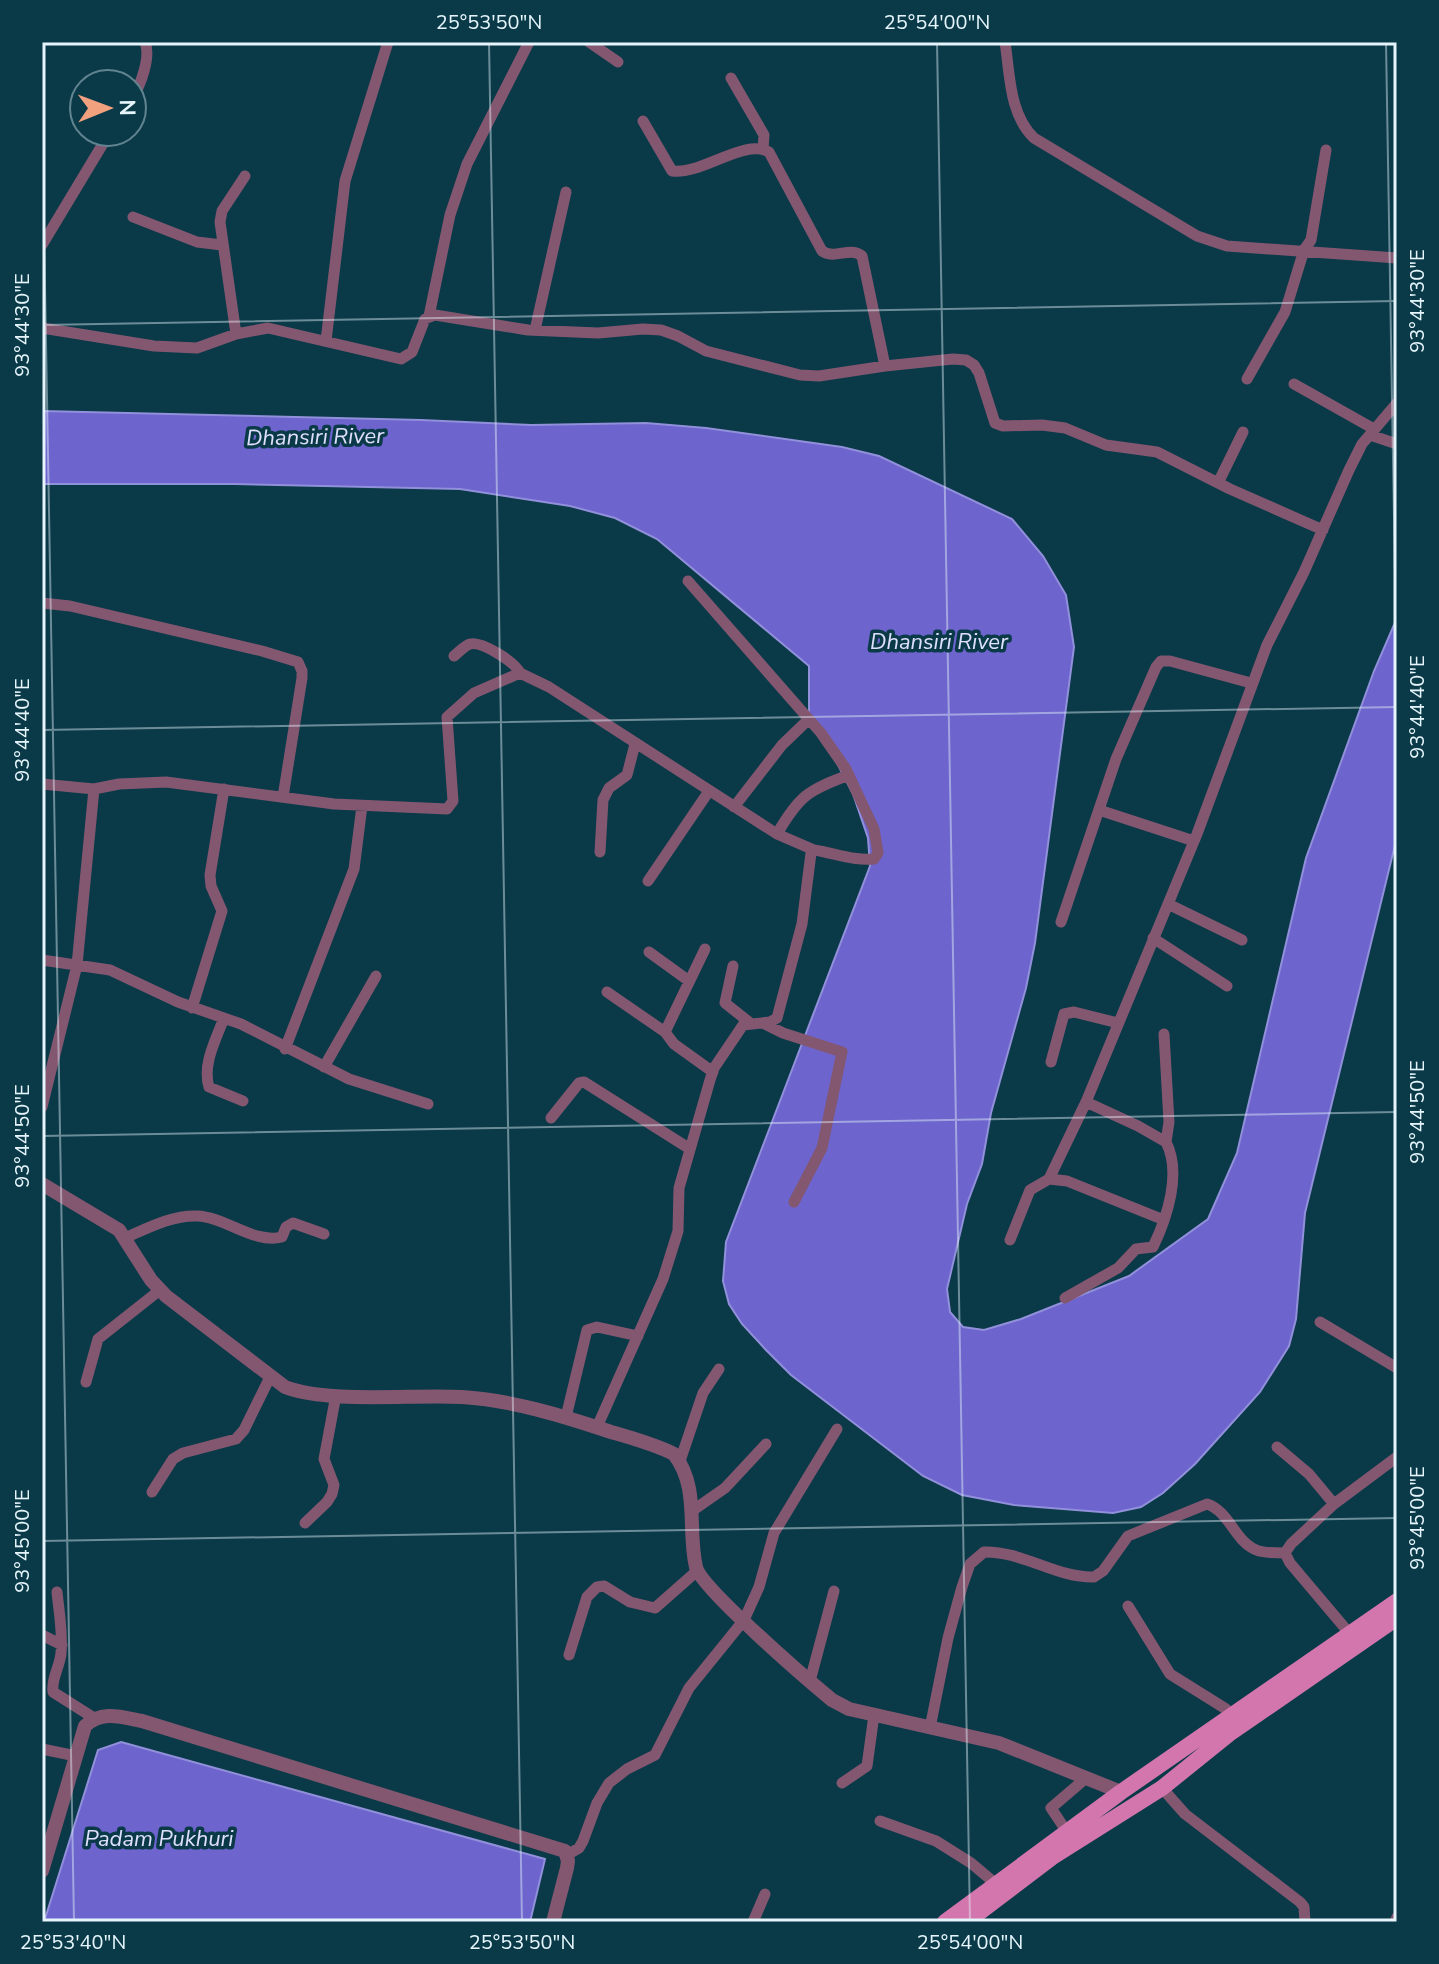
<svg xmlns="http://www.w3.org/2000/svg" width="1439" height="1964" viewBox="0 0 1439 1964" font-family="'Nunito Sans',sans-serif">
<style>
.water{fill:#6d64cd;stroke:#9190db;stroke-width:2}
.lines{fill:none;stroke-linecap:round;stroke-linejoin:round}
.minor{stroke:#845771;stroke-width:11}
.tertiary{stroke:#845771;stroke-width:14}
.primary{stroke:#d376ae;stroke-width:16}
.ticks{fill:none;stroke:#e5f5fb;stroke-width:2;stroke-opacity:0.45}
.labels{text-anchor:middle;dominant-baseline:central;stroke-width:7;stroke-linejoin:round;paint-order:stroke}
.water-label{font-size:22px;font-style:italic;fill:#dfe0fc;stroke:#0a3948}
.neatline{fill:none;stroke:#e5f5fb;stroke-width:3}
.ticks-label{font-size:20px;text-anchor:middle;fill:#e5f5fb}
</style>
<rect width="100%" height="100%" fill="#0a3948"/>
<!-- water -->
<path class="water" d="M42,411L421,420L531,425L646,423L706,428L842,447L879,456L1012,519L1043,556L1066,595L1074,647L1035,943L1026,988L991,1113L982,1164L967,1204L947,1289L950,1312L963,1327L984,1330L1021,1319L1129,1276L1208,1219L1237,1153L1306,858L1374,671L1397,618V837L1305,1213L1296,1319L1289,1346L1260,1392L1195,1464L1163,1493L1141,1507L1113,1513L1014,1505L962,1495L923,1476L791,1375L766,1350L742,1324L729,1304L723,1281L726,1242L870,866L868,838L853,794L821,732L809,718V666L657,539L615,518L570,506L460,489L235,484H42Z
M121,1742L545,1859L530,1922H44L98,1750Z"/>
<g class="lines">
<!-- minor -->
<path class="minor" d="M589,42L618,62
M1005,42C1010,74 1009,114 1034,138L1197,236L1227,246L1397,258
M731,78L764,135L763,149
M132,98C141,85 151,57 145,42
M643,121L672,171C702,175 744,138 769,152L822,251C835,260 850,246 862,256L885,366
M133,217L197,242L222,245
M42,245L110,132
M429,316L450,215L467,164L529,42
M42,328L154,346L197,348L236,334L268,328L401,359L412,352L425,319L435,315L528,330L598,333L643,329L661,330L678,336L706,351L800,375L819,376L885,366L953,359L966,360L974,365L979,373L995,423L1003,426L1042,425L1065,428L1106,445L1157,452L1230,489L1323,530
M535,330L566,192
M236,334L220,222L222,211L245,176
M326,341L345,181L388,42
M1247,379L1285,312L1304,250L1311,240L1326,150
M1294,384L1374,429
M1370,435L1397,444
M1218,483L1243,432
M42,603L70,606L262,651L298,662L302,671V678L283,797
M454,656C458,653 464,646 470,644C482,641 515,662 520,673
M42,784L94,789L119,784L166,782L334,804L447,809L453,801L447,717L474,693L520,673L549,687L777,834L814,850
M734,807L782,745L808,720
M1099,810L1194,841
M777,834C799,796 808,790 849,775
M600,852L603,800L609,788L627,775L635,744
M648,881L709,791
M1168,904L1242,940
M1061,922L1116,759L1156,667L1161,661H1170L1251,683
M1153,938L1227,986
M705,949L665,1032L674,1044L713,1072
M649,952L689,981
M42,960L110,970L178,1002L241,1024L349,1079L428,1104
M733,966L725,1003L749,1022
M607,992L665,1032
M192,1008L222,911L211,886L210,875L224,789
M224,1018C216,1039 202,1065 209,1087L243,1101
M763,1023L783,1033L842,1052L822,1148L794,1202
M1164,1034L1169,1122L1166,1142
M285,1049L354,869L362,806
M1051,1062L1064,1014L1074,1012L1118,1023
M324,1067L376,976
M42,1107L77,965L94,789
M551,1118L579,1083L584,1082L690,1149
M1049,1179L1086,1102L1197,834L1267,645L1304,572L1349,470L1362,444L1397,403
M125,1238C148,1228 172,1215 197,1216C226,1217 253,1244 282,1237L286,1227L293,1223L324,1234
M1010,1240L1030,1190L1049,1179L1067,1181L1164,1220
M1065,1298L1118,1268L1136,1249L1153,1247C1167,1218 1182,1173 1166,1142L1138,1126L1086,1102
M1320,1322L1397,1368
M86,1382L98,1339L160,1290
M566,1417L587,1330L597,1327L638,1336
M597,1427L663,1279L678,1231L679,1188L710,1080L714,1068L743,1025L770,1022L777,1018L802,924L811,853L814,850C834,853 854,861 874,859L878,853L874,829L846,769L821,733L688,581
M1277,1447L1309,1474L1334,1504
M680,1461L703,1393L719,1369
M152,1492L173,1459L183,1453L236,1439L244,1430L270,1377
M692,1511L725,1488L766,1444
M305,1523L327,1502L332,1494L334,1485L324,1459L336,1395
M57,1592C59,1612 63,1633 61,1653C60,1667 51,1678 53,1692L94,1718
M1128,1606L1170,1674L1226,1709L1231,1716
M1350,1634L1290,1563L1285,1553L1291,1544L1334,1504L1397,1457
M42,1635L62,1645
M569,1655L587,1597L597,1587L604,1586L630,1602L655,1608L697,1571
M810,1681L834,1591
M930,1728L948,1638L962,1587L970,1564L984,1552C1023,1551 1056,1578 1094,1577L1103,1571L1128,1536L1207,1504C1231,1512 1235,1544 1259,1551C1267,1553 1277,1553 1285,1553
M42,1749L76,1756
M842,1783L867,1766L874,1715
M1162,1788L1185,1814L1300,1902L1304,1907L1305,1922
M880,1821L936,1841L971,1863L996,1884
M1067,1832L1051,1808L1086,1778
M567,1855L579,1848L583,1841L597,1803L609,1783L627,1769L655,1755L689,1688L744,1620L759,1587L774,1533L837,1429
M753,1922L765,1894
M1395,1922L1397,1917"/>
<!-- tertiary -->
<path class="tertiary" d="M42,1184L119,1230L151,1280L166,1296L285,1387C331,1404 411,1394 462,1397C512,1400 563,1416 611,1432C632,1438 654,1444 674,1454C700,1488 687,1529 696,1567C701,1588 809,1681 832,1700L849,1709L999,1743L1121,1792
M42,1871L85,1726C102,1710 121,1717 142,1721L565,1851L568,1861L567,1868L553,1922"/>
<!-- primary -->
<path class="primary" d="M945,1922L1121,1792L1397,1601
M967,1922L1054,1856L1162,1788L1229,1734L1397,1618"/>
</g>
<!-- ticks -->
<path class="ticks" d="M489,42L522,1922M937,42L970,1922M1386,42L1397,696M42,116L74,1922M42,325L1397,301M42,730L1397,707M42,1136L1397,1112M42,1541L1397,1518"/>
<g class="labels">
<!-- water labels -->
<g class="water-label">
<text transform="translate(315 437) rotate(-1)">Dhansiri River</text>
<text x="939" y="642">Dhansiri River</text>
<text x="159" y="1839">Padam Pukhuri</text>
</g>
</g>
<!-- border -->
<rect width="1439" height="1964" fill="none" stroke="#0a3948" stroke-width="88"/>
<!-- north arrow -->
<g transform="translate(108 108) rotate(89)"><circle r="38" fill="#0a3948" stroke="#628490" stroke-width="2"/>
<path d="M0-6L14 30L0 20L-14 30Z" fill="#f2a17e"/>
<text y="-12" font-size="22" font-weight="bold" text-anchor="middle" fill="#e5f5fb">N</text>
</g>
<rect x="44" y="44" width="1351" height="1876" class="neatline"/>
<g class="ticks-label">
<text x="489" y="29">25°53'50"N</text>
<text x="937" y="29">25°54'00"N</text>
<text transform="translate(1417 301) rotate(-90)" y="7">93°44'30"E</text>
<text transform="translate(22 325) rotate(-90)" y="7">93°44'30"E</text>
<text transform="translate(1417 707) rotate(-90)" y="7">93°44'40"E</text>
<text transform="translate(22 730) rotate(-90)" y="7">93°44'40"E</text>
<text transform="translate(1417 1112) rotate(-90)" y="7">93°44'50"E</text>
<text transform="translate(22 1136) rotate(-90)" y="7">93°44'50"E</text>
<text transform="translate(1417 1518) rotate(-90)" y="7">93°45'00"E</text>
<text transform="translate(22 1541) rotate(-90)" y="7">93°45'00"E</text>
<text x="73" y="1949">25°53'40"N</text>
<text x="522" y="1949">25°53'50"N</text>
<text x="970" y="1949">25°54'00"N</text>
</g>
</svg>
